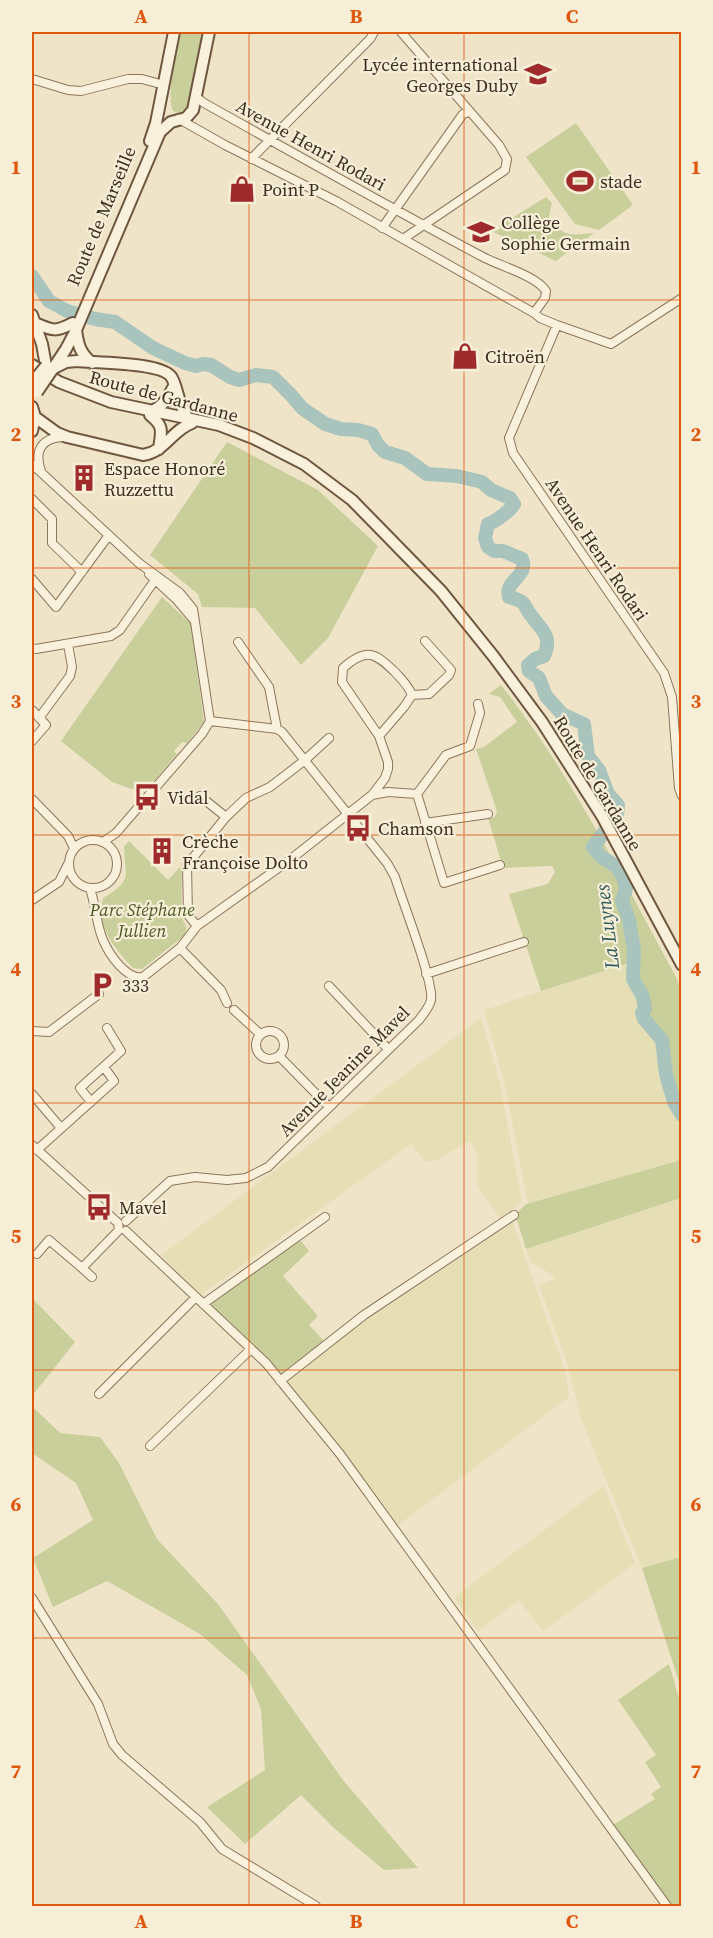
<svg xmlns="http://www.w3.org/2000/svg" width="713" height="1938" viewBox="0 0 713 1938" font-family="'Source Serif 4',serif">
<style>
.farmland{fill:#e6deb5}
.green{fill:#c9cf9b}
.lines{fill:none;stroke-linecap:round;stroke-linejoin:round}
.river{stroke:#a9c4bc;stroke-width:14}
.minor-casing{stroke:#8d765c;stroke-width:10}
.secondary-casing{stroke:#6f573f;stroke-width:14}
.minor{stroke:#faf1dc;stroke-width:8}
.secondary{stroke:#faf1dc;stroke-width:10}
.secondary-bridge-casing{stroke:#6f573f;stroke-width:14;stroke-linecap:butt}
.secondary-bridge{stroke:#faf1dc;stroke-width:10}
.grid{fill:none;stroke:#df570d;stroke-width:1.5;stroke-opacity:0.55}
.labels{text-anchor:middle;dominant-baseline:central;stroke-width:4.5;stroke-linejoin:round;paint-order:stroke}
.poi-label{font-size:18px;fill:#3d2e20;stroke:#f7eed8;text-anchor:start}
.street-label{font-size:18px;fill:#3d2e20;stroke:#f7eed8}
.park-label{font-size:18px;font-style:italic;fill:#4d5a26;stroke:#f7eed8}
.water-label{font-size:20px;font-style:italic;fill:#2f5d5a;stroke:#f7eed8}
.neatline{fill:none;stroke:#df570d;stroke-width:2}
.grid-label{font-size:20px;text-anchor:middle;font-weight:bold;fill:#df570d}
</style>
<rect width="100%" height="100%" fill="#f0e4c8"/>
<!-- farmland -->
<path class="farmland" d="M633,961V982L641,995L643,1008L639,1014L660,1039L664,1076L672,1102L681,1118V1160L528,1203L504,1081L484,1010Z
M481,1018L500,1083L521,1198V1202L507,1213L500,1218L478,1187V1155L470,1141L435,1161H425L411,1144L199,1296L161,1255Z
M681,1198V1557L642,1568L581,1418L567,1363L539,1285L556,1279L548,1272L531,1262L526,1249Z
M511,1217L565,1371L569,1397L394,1528L296,1395L287,1382L288,1378L297,1369L389,1302Z
M604,1486L635,1563L543,1631L519,1600L478,1631L454,1597Z"/>
<!-- green -->
<path class="green" d="M180,32H203L189,110L182,115L173,111C166,99 176,47 180,32Z
M576,123L633,205L599,230L575,224L526,157Z
M546,197L552,203L549,217C564,238 570,235 594,233L556,261L491,231Z
M227,442L318,490L378,546L328,638L301,665L255,608L202,607L198,594L150,555Z
M162,597L191,624L204,722L187,743L182,742L174,751L177,754L148,788L131,789L112,782L61,741Z
M501,685C571,773 622,878 676,977L682,992L681,1112L675,1100L668,1077L663,1039L645,1015L646,1006L642,1009L641,995L633,982L632,962L541,991L509,894L548,884L555,872L552,866L503,868L488,818L495,817L497,811L476,749L484,747L517,722L500,697L489,694Z
M129,841L168,880L182,865C182,881 181,897 182,914C182,924 190,926 184,936L142,969L133,968C115,949 95,926 103,898C133,880 125,877 124,847Z
M681,1160V1198L526,1249L516,1217L517,1213L526,1204Z
M297,1240L301,1241L309,1251L283,1276L318,1316L309,1325L325,1342L281,1373L257,1352L210,1306L214,1300Z
M34,1300L75,1342L32,1396V1303Z
M32,1406L60,1433L100,1437L119,1463L157,1539L218,1604L343,1780L418,1868L384,1870L334,1828L301,1795L245,1844L207,1807L265,1770L261,1709L247,1675L200,1634L107,1581L53,1607L33,1558L93,1520L76,1483L32,1453Z
M681,1557H682L681,1688L642,1568Z
M669,1664L681,1705V1906H670L611,1826L655,1799L651,1794L661,1787L645,1762L656,1755L618,1700Z"/>
<g class="lines">
<!-- river -->
<path class="river" d="M32,276L49,301L67,311L95,319L115,322L153,348L185,363L196,366L203,364L211,365L230,377L239,380L256,375L273,377L291,395L302,408L325,424L341,429L358,430L372,434L378,445L385,452L405,458L427,474L457,476L482,482L491,490L510,498L514,504C511,510 495,522 488,524L485,538L488,547L494,551H503L522,559C529,577 504,580 509,597C513,598 519,600 522,602C526,605 527,611 530,614C541,630 553,635 544,656L535,659L528,665L529,671L539,678L546,696L562,714L584,724L588,756L599,770L608,794L618,805L617,815L593,847L600,856L617,867L624,879L626,889L622,901L629,920L634,950L633,979L643,997L645,1009L642,1013L644,1019L662,1040L666,1074L674,1102L682,1115"/>
<defs>
<path id="minor" d="M401,32L499,145L507,159L505,170L403,239
M32,79L68,90L81,91L128,79H142L164,85
M196,97L204,103C297,155 389,207 483,257C500,266 537,276 546,291L545,298L534,313
M179,119L225,145L336,201L534,313L540,318L557,325
M251,159L370,39L374,32
M382,228L463,114L470,112
M682,298L611,344L557,325L509,438L513,453L664,673L672,697L679,788L682,796
M32,464L141,565
M41,471C34,451 41,438 63,437
M32,499L52,519V543L82,572
M149,574L176,599L193,619
M32,579L56,607L109,535
M238,642L269,687L277,729
M32,648L36,649L111,636L120,630L155,580
M412,695L429,694L449,675L451,670L425,641
M32,710L46,725L32,741
M39,718L70,676L72,667L68,644
M417,794L446,755L470,746L480,713L478,704
M372,795L385,778L388,769V762L379,736L342,682L343,668C367,647 375,653 395,672C402,680 408,685 412,695L404,707L379,736
M200,796L226,817
M32,799L68,836L74,848
M425,823L488,814
M69 864a24 24 0 1 1 48 0a24 24 0 1 1-48 0Z
M103,842L116,833L202,734L210,721L193,609L180,593L139,563
M90,889C96,905 96,924 103,940C109,954 126,980 143,977L180,948L197,926L291,859L372,795L388,792L417,794L444,883L500,865
M32,900L59,882L68,864
M197,926L188,915L187,865L226,817L246,798L270,787L305,760L329,738
M180,948L221,990L227,1003
M426,974L524,942
M329,986L388,1049
M234,1010L260,1034
M32,1031L49,1032L99,994
M256 1045a14 14 0 1 1 28 0a14 14 0 1 1-28 0Z
M279,1056L329,1107
M32,1094L61,1128
M91,1102L80,1088L121,1051L107,1028
M32,1145L118,1223L119,1230
M37,1150L114,1081L104,1067
M126,1221L170,1181L195,1177L227,1180L246,1178L268,1167L419,1020C424,1013 429,1008 431,1000C434,981 402,901 395,877L387,863L282,732L277,729L210,721
M126,1231L266,1363L340,1454L667,1906
M37,1254L49,1240L82,1268
M92,1277L82,1268L119,1230
M203,1304L325,1217
M280,1381L364,1315L514,1215
M99,1394L196,1297
M150,1446L251,1349
M32,1598L98,1704L113,1744L122,1755L200,1822L222,1849L316,1906"/>
<path id="secondary" d="M150,141L156,123L174,32
M32,315L42,344L46,366
M35,323C53,331 56,332 73,323
M76,330C78,345 80,353 92,363
M32,365L59,382L111,402L219,425L253,438L304,464L352,500L441,591L494,657L542,722L602,816L682,965
M54,368L66,362L77,361C95,363 164,362 172,378C178,389 178,404 187,417
M52,370L66,349L76,330L160,132L171,122L186,118L193,110L209,32
M32,407L35,417L32,431
M152,411C164,406 168,397 174,386
M150,415C165,427 161,432 159,449
M35,417L57,433L67,437L143,455C165,452 172,430 192,423"/>
</defs>
<!-- minor casing -->
<use href="#minor" class="minor-casing"/>
<!-- secondary casing -->
<use href="#secondary" class="secondary-casing"/>
<!-- minor -->
<use href="#minor" class="minor"/>
<!-- secondary -->
<use href="#secondary" class="secondary"/>
<defs>
<path id="secondary-bridge" d="M32,383L46,366
M37,392L52,370"/>
</defs>
<!-- secondary-bridge casing -->
<use href="#secondary-bridge" class="secondary-bridge-casing"/>
<!-- secondary-bridge -->
<use href="#secondary-bridge" class="secondary-bridge"/>
</g>
<!-- grid -->
<path class="grid" d="M249,32V1906M464,32V1906M32,300H682M32,568H682M32,835H682M32,1103H682M32,1370H682M32,1638H682"/>
<!-- icons -->
<defs>
<symbol id="school-bare" viewBox="-9 -9 18 18"><path d="M0-5L7-2L0 1L-7-2ZM-4 1L0 2.5L4 1V4Q0 6-4 4Z" fill="#9e2a2b" stroke="#f7eed8" stroke-width="2.5" paint-order="stroke"/></symbol>
<symbol id="stadium-bare" viewBox="-9 -9 18 18"><path d="M0-5a6.5 5 0 1 0 0 10a6.5 5 0 1 0 0-10ZM-3.5-1.8h7v3.6h-7Z" fill="#9e2a2b" stroke="#f7eed8" stroke-width="2.5" paint-order="stroke"/></symbol>
<symbol id="shop-bare" viewBox="-9 -9 18 18"><path d="M-5-2.5h2.3a2.7 3.5 0 0 1 5.4 0H5L5.5 6h-11ZM-1.5-2.5h3a1.5 2.3 0 0 0-3 0Z" fill="#9e2a2b" stroke="#f7eed8" stroke-width="2.5" paint-order="stroke"/></symbol>
<symbol id="building-bare" viewBox="-9 -9 18 18"><path d="M-4-6H4V6H1V3H-1V6H-4ZM-2.5-4.3h1.7v1.8h-1.7ZM.8-4.3h1.7v1.8H.8ZM-2.5-1h1.7V.8h-1.7ZM.8-1h1.7V.8H.8Z" fill="#9e2a2b" stroke="#f7eed8" stroke-width="2.5" paint-order="stroke"/></symbol>
<symbol id="bus-bare" viewBox="-9 -9 18 18"><path d="M-5-6H5V4H4V6H2V4H-2V6H-4V4H-5ZM-3.5-4V0h7V-4ZM-3.5 1.2v1.5H-2V1.2ZM2 1.2v1.5H3.5V1.2Z" fill="#9e2a2b" stroke="#f7eed8" stroke-width="2.5" paint-order="stroke"/></symbol>
<symbol id="parking-bare" viewBox="-9 -9 18 18"><path d="M-3.5-5.5H1a3.5 3.5 0 0 1 0 7H-1V5.5H-3.5ZM-1-3.4V-.6H.8a1.4 1.4 0 0 0 0-2.8Z" fill="#9e2a2b" stroke="#f7eed8" stroke-width="2.5" paint-order="stroke"/></symbol>
</defs>
<g fill-rule="evenodd">
<use href="#school-bare" x="519" y="55" width="38" height="38"/>
<use href="#stadium-bare" x="561" y="162" width="38" height="38"/>
<use href="#shop-bare" x="223" y="170" width="38" height="38"/>
<use href="#school-bare" x="462" y="213" width="38" height="38"/>
<use href="#shop-bare" x="446" y="337" width="38" height="38"/>
<use href="#building-bare" x="65" y="459" width="38" height="38"/>
<use href="#bus-bare" x="128" y="778" width="38" height="38"/>
<use href="#bus-bare" x="339" y="809" width="38" height="38"/>
<use href="#building-bare" x="143" y="832" width="38" height="38"/>
<use href="#parking-bare" x="83" y="966" width="38" height="38"/>
<use href="#bus-bare" x="80" y="1188" width="38" height="38"/>
</g>
<g class="labels">
<!-- poi labels -->
<g class="poi-label">
<text x="518" y="64" text-anchor="end">Lycée international<tspan x="518" dy="21">Georges Duby</tspan></text>
<text x="600" y="181">stade</text>
<text x="262" y="189">Point P</text>
<text x="501" y="222">Collège<tspan x="501" dy="21">Sophie Germain</tspan></text>
<text x="485" y="356">Citroën</text>
<text x="104" y="468">Espace Honoré<tspan x="104" dy="21">Ruzzettu</tspan></text>
<text x="167" y="797">Vidal</text>
<text x="378" y="828">Chamson</text>
<text x="182" y="841">Crèche<tspan x="182" dy="21">Françoise Dolto</tspan></text>
<text x="122" y="985">333</text>
<text x="119" y="1207">Mavel</text>
</g>
<!-- street labels -->
<g class="street-label">
<text transform="translate(311 145) rotate(29)">Avenue Henri Rodari</text>
<text transform="translate(101 216) rotate(-67)">Route de Marseille</text>
<text transform="translate(164 396) rotate(15)">Route de Gardanne</text>
<text transform="translate(597 549) rotate(56)">Avenue Henri Rodari</text>
<text transform="translate(598 783) rotate(59)">Route de Gardanne</text>
<text transform="translate(344 1071) rotate(-45)">Avenue Jeanine Mavel</text>
</g>
<!-- park labels -->
<g class="park-label">
<text x="142" y="909">Parc Stéphane<tspan x="142" dy="21">Jullien</tspan></text>
</g>
<!-- water labels -->
<g class="water-label">
<text transform="translate(607 927) rotate(-97)">La Luynes</text>
</g>
</g>
<!-- border -->
<rect width="713" height="1938" fill="none" stroke="#f7eed8" stroke-width="66"/>
<rect x="33" y="33" width="647" height="1872" class="neatline"/>
<g class="grid-label">
<text x="141" y="23">A</text>
<text x="356" y="23">B</text>
<text x="572" y="23">C</text>
<text x="16" y="174">1</text>
<text x="696" y="174">1</text>
<text x="16" y="441">2</text>
<text x="696" y="441">2</text>
<text x="16" y="708">3</text>
<text x="696" y="708">3</text>
<text x="16" y="976">4</text>
<text x="696" y="976">4</text>
<text x="16" y="1243">5</text>
<text x="696" y="1243">5</text>
<text x="16" y="1511">6</text>
<text x="696" y="1511">6</text>
<text x="16" y="1778">7</text>
<text x="696" y="1778">7</text>
<text x="141" y="1928">A</text>
<text x="356" y="1928">B</text>
<text x="572" y="1928">C</text>
</g>
</svg>
